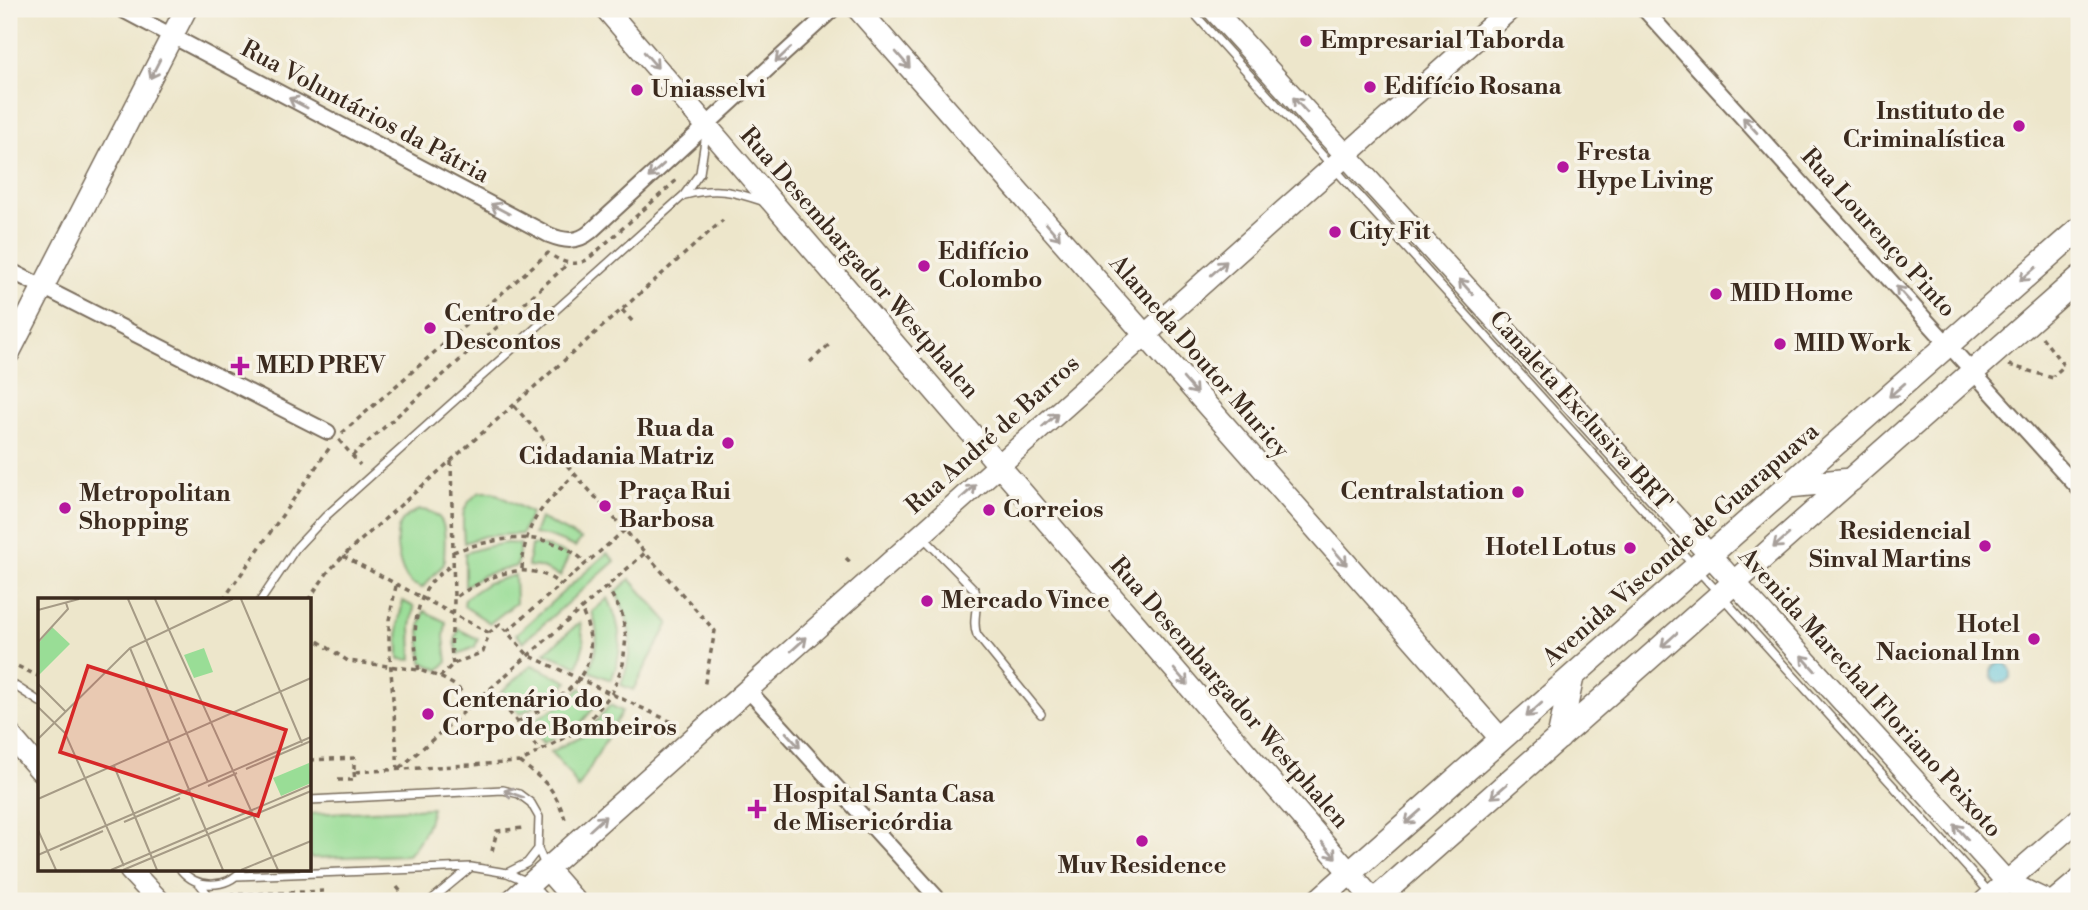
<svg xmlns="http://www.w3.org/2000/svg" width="2088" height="910" viewBox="0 0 2088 910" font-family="'Libre Bodoni',serif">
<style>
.green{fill:#99dd96;stroke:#6a845a;stroke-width:2}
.water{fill:#5cc3d9;stroke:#4c767c;stroke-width:2}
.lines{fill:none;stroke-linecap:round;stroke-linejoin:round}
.lane-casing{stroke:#796c5b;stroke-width:10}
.street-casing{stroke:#796c5b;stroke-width:18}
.secondary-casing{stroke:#796c5b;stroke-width:24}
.primary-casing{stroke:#796c5b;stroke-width:26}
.path{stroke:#796c5b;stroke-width:3.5;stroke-dasharray:5 5;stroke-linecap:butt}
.lane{stroke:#fff;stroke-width:7}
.street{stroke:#fff;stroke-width:14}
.secondary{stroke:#fff;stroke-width:21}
.primary{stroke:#fff;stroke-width:23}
.oneway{stroke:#a79f9a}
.poi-dot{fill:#b5179e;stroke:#f7f3e8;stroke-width:2.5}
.labels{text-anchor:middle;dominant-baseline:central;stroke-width:7;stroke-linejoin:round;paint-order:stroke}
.poi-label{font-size:24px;font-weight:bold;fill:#3b2a1e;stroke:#f7f3e8;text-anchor:start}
.street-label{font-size:24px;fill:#3b2a1e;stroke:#f7f3e8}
.inset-road{fill:none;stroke:#a69b86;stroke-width:2}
.view{fill:#d62828;fill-opacity:0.15;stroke:#d62828;stroke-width:3.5}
.inset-edge{fill:none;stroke:#3b2a1e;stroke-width:3.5}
</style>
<rect width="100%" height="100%" fill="#f7f3e8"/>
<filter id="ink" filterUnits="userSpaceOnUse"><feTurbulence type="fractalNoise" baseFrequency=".0143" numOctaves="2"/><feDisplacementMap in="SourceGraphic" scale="14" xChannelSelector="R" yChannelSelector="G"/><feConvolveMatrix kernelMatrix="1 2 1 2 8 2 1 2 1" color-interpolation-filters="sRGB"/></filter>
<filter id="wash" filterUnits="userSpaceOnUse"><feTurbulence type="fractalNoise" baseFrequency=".00686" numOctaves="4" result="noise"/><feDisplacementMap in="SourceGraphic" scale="28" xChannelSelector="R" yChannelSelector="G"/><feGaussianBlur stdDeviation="1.57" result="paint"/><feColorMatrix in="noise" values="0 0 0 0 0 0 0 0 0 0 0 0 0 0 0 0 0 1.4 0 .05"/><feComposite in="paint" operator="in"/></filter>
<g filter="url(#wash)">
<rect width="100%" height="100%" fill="#ede6cb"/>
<!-- green -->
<path class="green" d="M480,492H493L531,513L522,534L484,536L464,543C463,519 458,507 480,492Z
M419,510C452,511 444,539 444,564L422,588C418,586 414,585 411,583C399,572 392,537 401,523C405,516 412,513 419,510Z
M540,518L581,539L575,547L550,537L534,534Z
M506,543L520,544L517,566L484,575L465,586V553L485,547Z
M531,545L545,546L569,555L560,576L539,567L528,566Z
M607,553L615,561L523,642L516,634Z
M515,575L516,603L490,623L464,606L465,598L488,583Z
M630,579L669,623L633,690L621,685C635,648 633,626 616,592Z
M608,598C622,627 624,651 611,680L589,671C597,650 600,633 592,612Z
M403,601L414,607L411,627L412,660L399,659L398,624Z
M424,611L446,622L444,637L447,662L439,670L422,662L420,627Z
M580,622L584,643L578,666L545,653Z
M458,629L478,639L475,647L458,654L455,642Z
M532,665L568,682L553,696L520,714L501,692Z
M581,688L601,700L580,724L543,743L527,724L564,703Z
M610,705L622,711L578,789L570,774L551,752L587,733Z
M432,808C428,827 421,840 408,855L310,858V814Z"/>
<!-- water -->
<path class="water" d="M1991 673a10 10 0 1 1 20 0a10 10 0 1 1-20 0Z"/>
</g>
<g filter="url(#ink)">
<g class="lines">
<defs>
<path id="lane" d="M1190,9L1990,893
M685,195C716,187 732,191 762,201
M924,538L975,590C980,605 971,620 977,635L1041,714
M261,600L296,548L326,516L684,195L700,173L706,134
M9,682L40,702
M310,800L503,790L519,794L531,803L539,817L538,849L545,865
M181,870C197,889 226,889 242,870
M507,873L527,863L538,849
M237,876L471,867L507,873L531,883L547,901
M199,883L213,901
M430,901L470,868"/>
<path id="street" d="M121,9L549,235C564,241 577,243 590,232L833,9
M1644,9L2079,489
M9,270L328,432
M748,690L940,901"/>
<path id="secondary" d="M606,9L1374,901
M858,9L1501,739
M1213,9L2007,882L2047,901
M9,353L186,9
M9,734L40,770
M547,869L575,901
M130,870L159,901
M511,901L1510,9
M1985,901L2079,819
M2054,901L2079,880"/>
<path id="primary" d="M1788,486L1851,480
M1559,738L1572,677
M1318,901L2079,229
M1374,901L2079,278"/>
</defs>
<!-- lane casing -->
<use href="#lane" class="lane-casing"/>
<!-- street casing -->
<use href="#street" class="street-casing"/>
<!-- secondary casing -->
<use href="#secondary" class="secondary-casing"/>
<!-- primary casing -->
<use href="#primary" class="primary-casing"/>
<!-- path -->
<path class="path" d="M622,310L633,322
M2042,337L2064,366L2053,376
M810,362L832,342
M2009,365L2053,378
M514,406L715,631L704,687
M342,433L548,253C561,262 572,267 587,260L679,178
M339,440L360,465
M352,456L568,264
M451,461L454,598
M453,552C497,537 550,527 586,563
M343,556L489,633
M846,558L850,562
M522,569C525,519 542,508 575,474
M396,586L389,620V642L398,770
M223,600L330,447
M308,600L328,572L343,556L723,220
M507,631L639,518
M310,636L348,661L419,670L440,677L456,686L472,703
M9,662L40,677
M453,664C449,641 454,621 454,598C487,577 526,556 561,585
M419,670C412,640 413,601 435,578C441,573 447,568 453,564
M440,677L453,664L483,652L489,633L500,624L528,655L674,723
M490,688L540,751
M517,722C566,698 610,670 581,609
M310,760L354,758V772L520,762L583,728L612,693L623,664L626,637L622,614L607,586
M520,762C546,782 554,787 565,819
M400,768L645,553
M338,780H355L354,772
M492,851L497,831L524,828
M397,887L406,898L403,901
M229,895L325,891
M229,895L235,901"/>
<!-- lane -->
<use href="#lane" class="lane"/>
<!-- street -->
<use href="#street" class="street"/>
<!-- secondary -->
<use href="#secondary" class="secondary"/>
<!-- primary -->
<use href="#primary" class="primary"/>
</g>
<!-- one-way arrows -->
<defs><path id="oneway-shaft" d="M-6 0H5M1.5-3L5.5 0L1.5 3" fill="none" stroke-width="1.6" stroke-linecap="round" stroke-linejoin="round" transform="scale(1.75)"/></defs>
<g class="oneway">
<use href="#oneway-shaft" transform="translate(783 55) rotate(137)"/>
<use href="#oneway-shaft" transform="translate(651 60) rotate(49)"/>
<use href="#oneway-shaft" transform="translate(903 60) rotate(49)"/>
<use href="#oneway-shaft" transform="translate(155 69) rotate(117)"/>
<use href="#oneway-shaft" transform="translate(298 103) rotate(-152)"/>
<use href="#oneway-shaft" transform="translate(1300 105) rotate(-132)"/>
<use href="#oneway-shaft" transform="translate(1750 125) rotate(-132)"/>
<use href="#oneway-shaft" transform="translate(656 171) rotate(138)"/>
<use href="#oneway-shaft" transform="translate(500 209) rotate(-152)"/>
<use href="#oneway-shaft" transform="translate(1053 231) rotate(49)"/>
<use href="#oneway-shaft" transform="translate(1219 268) rotate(-42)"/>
<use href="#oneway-shaft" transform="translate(2028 274) rotate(139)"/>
<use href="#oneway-shaft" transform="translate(1466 287) rotate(-132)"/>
<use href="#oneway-shaft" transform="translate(1903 294) rotate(-132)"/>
<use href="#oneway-shaft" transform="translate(1190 386) rotate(49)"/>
<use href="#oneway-shaft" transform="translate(1897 390) rotate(139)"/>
<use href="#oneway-shaft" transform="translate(1050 420) rotate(-42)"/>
<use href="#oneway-shaft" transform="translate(968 492) rotate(-42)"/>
<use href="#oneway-shaft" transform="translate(1781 541) rotate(139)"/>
<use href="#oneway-shaft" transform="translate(1340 557) rotate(49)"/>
<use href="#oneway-shaft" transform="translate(1669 640) rotate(138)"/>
<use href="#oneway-shaft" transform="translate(799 644) rotate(-42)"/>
<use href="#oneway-shaft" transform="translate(1808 663) rotate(-132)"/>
<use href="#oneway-shaft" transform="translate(1181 677) rotate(49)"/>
<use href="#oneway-shaft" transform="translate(1534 710) rotate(138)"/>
<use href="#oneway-shaft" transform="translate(793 740) rotate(48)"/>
<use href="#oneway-shaft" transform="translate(1499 791) rotate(139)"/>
<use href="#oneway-shaft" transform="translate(514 794) rotate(-160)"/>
<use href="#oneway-shaft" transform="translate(1413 817) rotate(139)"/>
<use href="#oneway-shaft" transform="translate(598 823) rotate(-42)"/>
<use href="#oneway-shaft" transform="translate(1961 832) rotate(-132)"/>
<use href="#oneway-shaft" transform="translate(1329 850) rotate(49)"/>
</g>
</g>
<!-- markers -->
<g class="poi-dot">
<circle cx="1306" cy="41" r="7"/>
<circle cx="1370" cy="87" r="7"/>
<circle cx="637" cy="90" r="7"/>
<circle cx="2019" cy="126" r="7"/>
<circle cx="1563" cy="167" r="7"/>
<circle cx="1335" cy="232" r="7"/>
<circle cx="924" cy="266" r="7"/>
<circle cx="1716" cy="294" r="7"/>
<circle cx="430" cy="328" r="7"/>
<circle cx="1780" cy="344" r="7"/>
<path d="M236.5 355.5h7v7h7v7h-7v7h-7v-7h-7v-7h7z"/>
<circle cx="728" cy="443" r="7"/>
<circle cx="1518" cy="492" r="7"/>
<circle cx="605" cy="506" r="7"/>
<circle cx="65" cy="508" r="7"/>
<circle cx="989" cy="510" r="7"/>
<circle cx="1985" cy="546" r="7"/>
<circle cx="1630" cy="548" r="7"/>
<circle cx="927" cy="601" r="7"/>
<circle cx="2034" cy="639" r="7"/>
<circle cx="428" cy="714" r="7"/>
<path d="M753.5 798.5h7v7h7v7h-7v7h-7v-7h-7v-7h7z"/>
<circle cx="1142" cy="841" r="7"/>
</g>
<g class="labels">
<!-- poi labels -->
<g class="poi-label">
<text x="1320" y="41">Empresarial Taborda</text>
<text x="1384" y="87">Edifício Rosana</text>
<text x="651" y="90">Uniasselvi</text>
<text x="2005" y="112" text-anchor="end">Instituto de<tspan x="2005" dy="28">Criminalística</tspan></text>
<text x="1577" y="153">Fresta<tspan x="1577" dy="28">Hype Living</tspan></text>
<text x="1349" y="232">City Fit</text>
<text x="938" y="252">Edifício<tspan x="938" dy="28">Colombo</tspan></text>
<text x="1730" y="294">MID Home</text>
<text x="444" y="314">Centro de<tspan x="444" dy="28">Descontos</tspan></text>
<text x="1794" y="344">MID Work</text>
<text x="256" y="366">MED PREV</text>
<text x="714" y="429" text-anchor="end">Rua da<tspan x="714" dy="28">Cidadania Matriz</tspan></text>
<text x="619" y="492">Praça Rui<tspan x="619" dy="28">Barbosa</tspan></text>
<text x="1504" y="492" text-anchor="end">Centralstation</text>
<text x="79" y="494">Metropolitan<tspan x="79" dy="28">Shopping</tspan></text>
<text x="1003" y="510">Correios</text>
<text x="1971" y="532" text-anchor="end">Residencial<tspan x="1971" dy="28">Sinval Martins</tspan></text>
<text x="1616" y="548" text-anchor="end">Hotel Lotus</text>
<text x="941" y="601">Mercado Vince</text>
<text x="2020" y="625" text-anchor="end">Hotel<tspan x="2020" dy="28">Nacional Inn</tspan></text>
<text x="442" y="700">Centenário do<tspan x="442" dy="28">Corpo de Bombeiros</tspan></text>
<text x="773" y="795">Hospital Santa Casa<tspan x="773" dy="28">de Misericórdia</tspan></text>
<text x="1142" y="866" text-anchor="middle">Muv Residence</text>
</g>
<!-- street labels -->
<g class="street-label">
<text transform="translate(365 112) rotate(28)">Rua Voluntários da Pátria</text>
<text transform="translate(1878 233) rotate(48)">Rua Lourenço Pinto</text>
<text transform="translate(859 263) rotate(49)">Rua Desembargador Westphalen</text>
<text transform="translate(1199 357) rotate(49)">Alameda Doutor Muricy</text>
<text transform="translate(1580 411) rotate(48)">Canaleta Exclusiva BRT</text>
<text transform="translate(993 435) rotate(-42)">Rua André de Barros</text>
<text transform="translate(1681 545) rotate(-41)">Avenida Visconde de Guarapuava</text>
<text transform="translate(1229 693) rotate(49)">Rua Desembargador Westphalen</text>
<text transform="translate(1870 693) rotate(48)">Avenida Marechal Floriano Peixoto</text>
</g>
</g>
<!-- overview -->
<g transform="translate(38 598)">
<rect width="273" height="273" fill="#ede6cb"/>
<path d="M14,29L32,46L0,78V46ZM166,50L175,74L156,80L146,57ZM271,165L273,185L243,198L235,180Z" fill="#99dd96"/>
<path class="inset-road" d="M90,1L170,184M117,1L240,272M203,1L264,145M0,12L41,1M0,44L30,11L28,5M92,50L152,194M0,86L28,114M0,109L27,135L86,268M0,141L92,50L195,1M76,168L119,272M208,171L273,143M170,188L199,175M152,195L185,272M0,201L273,80M86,224L142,200M0,232L18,272M22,252L65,233M0,257L273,139M73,272L273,187M85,272L273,193M203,272L273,243"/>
<path class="view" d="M50,68L248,132L220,218L22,154Z"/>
<rect width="273" height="273" class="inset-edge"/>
</g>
<!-- margin -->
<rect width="2088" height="910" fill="none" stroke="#f7f3e8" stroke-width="35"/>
</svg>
